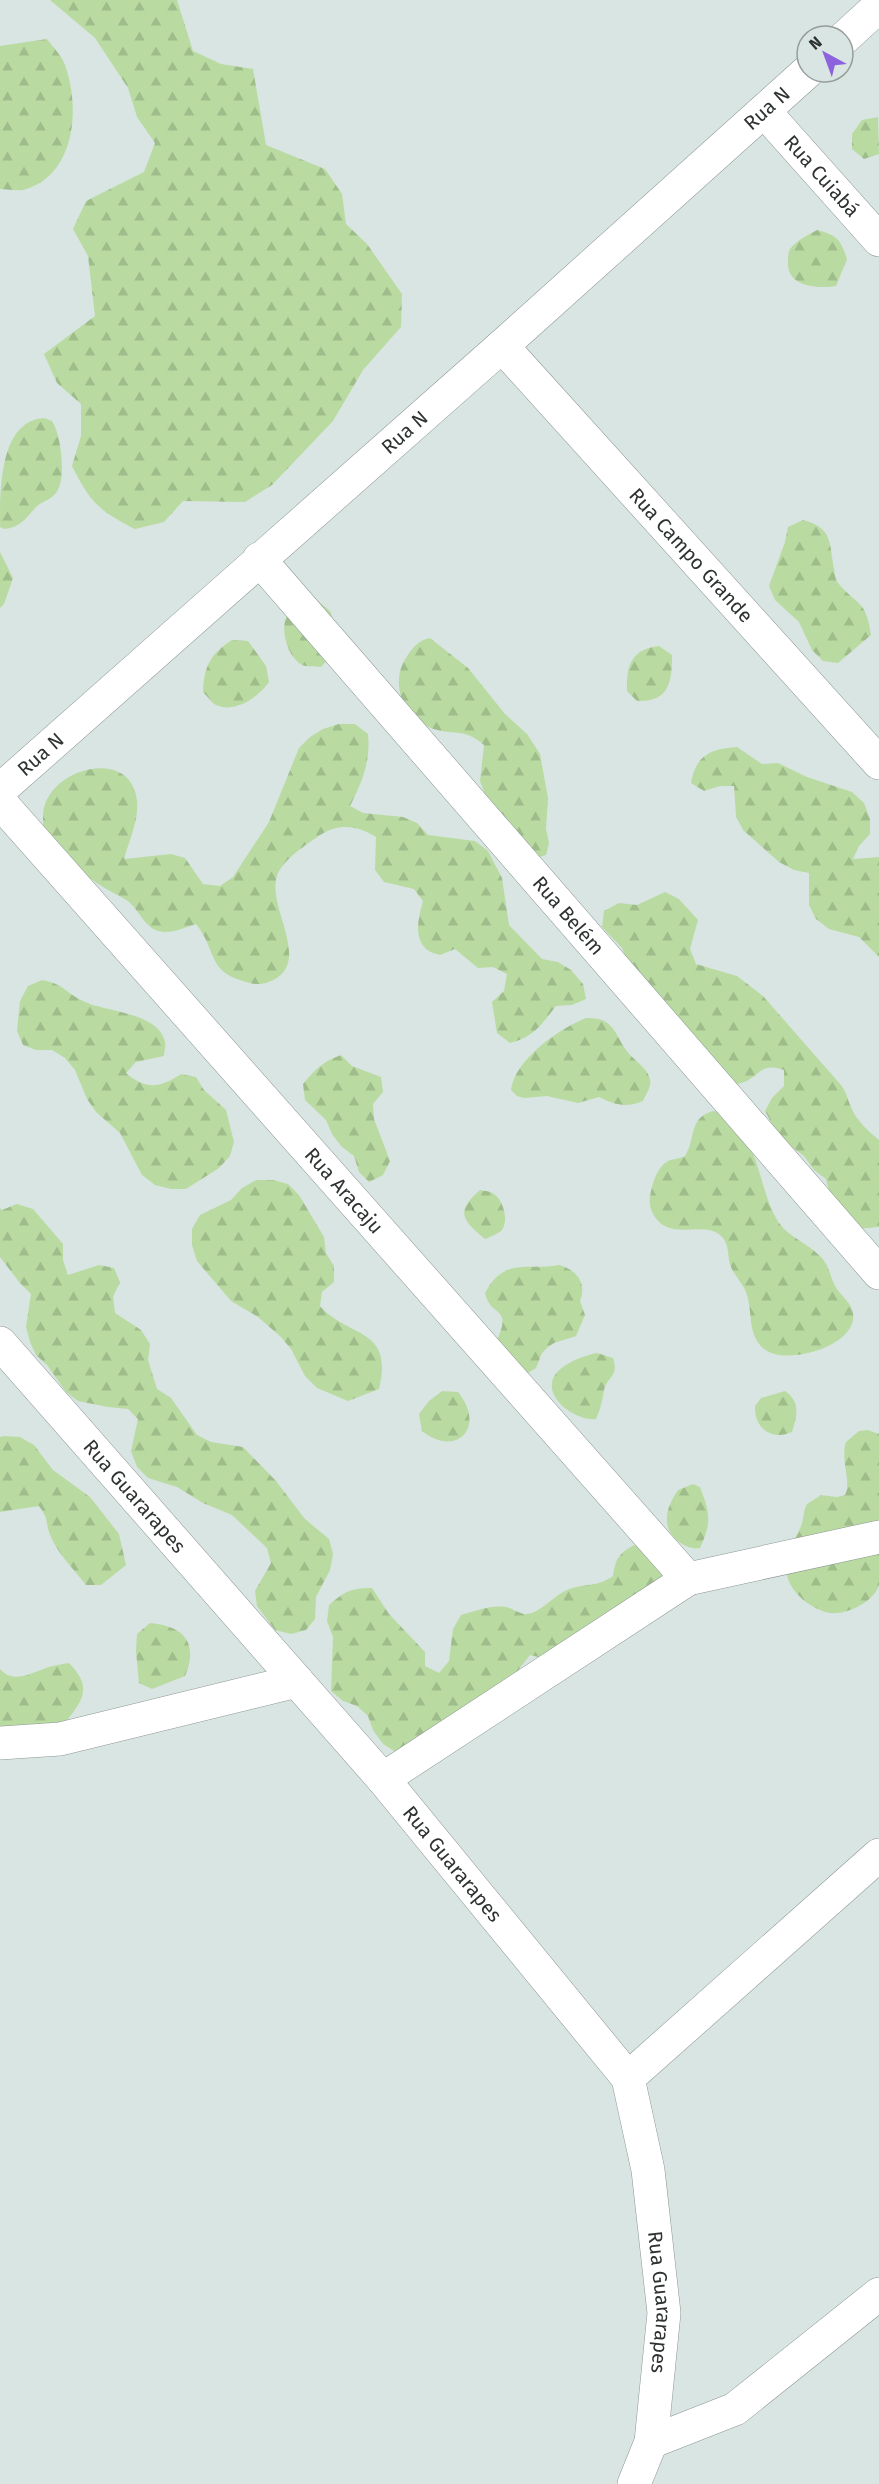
<svg xmlns="http://www.w3.org/2000/svg" width="879" height="2484" viewBox="0 0 879 2484" font-family="'Fira Sans',sans-serif">
<style>
.forest{fill:url(#forest-firs)}
.lines{fill:none;stroke-linecap:round;stroke-linejoin:round}
.street-casing{stroke:#8c9794;stroke-width:34}
.secondary-casing{stroke:#8c9794;stroke-width:34}
.street{stroke:#fff;stroke-width:33}
.secondary{stroke:#fff;stroke-width:33}
.labels{text-anchor:middle;dominant-baseline:central;stroke-width:4.5;stroke-linejoin:round;paint-order:stroke}
.street-label{font-size:20px;fill:#2e3231;stroke:#d9e5e2}
</style>
<defs>
<pattern id="forest-firs" width="22" height="20" patternUnits="userSpaceOnUse" patternTransform="scale(1.5)"><rect width="22" height="20" fill="#b9dba1"/><path d="M5 1l3.5 6h-7zM16 11l3.5 6h-7z" fill="#9fbc8b"/></pattern>
</defs>
<rect width="100%" height="100%" fill="#d9e5e2"/>
<!-- forest -->
<path class="forest" d="M50,0H177L193,51L221,64L253,69L266,145L325,169L342,194L346,224L367,244L402,294L401,327L363,370L333,421L272,485L245,502L183,501L164,522L135,529C99,511 90,502 72,466L81,436V404L57,383L44,354L95,316L88,256L73,229L86,201L144,172L155,143L137,117L128,88L95,38Z
M47,39C53,47 62,56 65,65C81,109 75,176 23,190C16,191 7,189 0,189V46Z
M878,117L879,154L864,159L852,149V134L862,120Z
M817,230C837,235 841,240 847,259L836,286C818,289 787,287 788,263C788,258 788,253 790,249C797,240 808,235 817,230Z
M44,418L52,421C61,434 67,479 56,493C52,499 43,501 37,506C27,517 20,528 4,529L0,527C0,487 0,421 44,418Z
M803,520C833,528 829,542 834,569C835,574 835,579 838,583C857,606 866,599 871,635L838,663L823,661L812,650L799,622L775,600L769,586L785,542L788,527Z
M0,552L13,578L4,604L0,608Z
M302,599L318,601L330,611L336,627L331,656L321,667C315,666 306,667 302,665C285,655 278,623 291,608C294,605 299,602 302,599Z
M430,638L468,668L505,714L527,734L540,754L548,798L546,829L549,843L546,855L537,858L489,805L480,781L484,745C463,726 450,737 429,727C402,716 390,682 406,658C412,648 419,640 430,638Z
M232,640L248,641L266,666L269,682C259,696 236,714 216,705C212,703 207,696 203,692C204,667 210,654 232,640Z
M659,646L672,655C672,683 669,702 637,701L627,691C626,665 632,649 659,646Z
M339,724H355L368,734C371,761 362,782 350,806L363,813L403,817L417,823L428,835L475,841L488,851L502,878L509,925L542,959L558,962L571,970L583,984L586,999L572,1005L556,1006C541,1025 534,1037 510,1043L497,1033L492,1002L504,991L507,974L493,967L478,968L455,949L440,955C436,954 429,952 426,949C413,937 419,916 423,901L414,889L384,882L375,870L376,837C357,825 339,823 320,835C306,845 283,859 277,876C266,908 317,967 266,983C257,985 252,984 243,981C207,971 217,950 196,924C187,927 175,932 165,932C146,932 141,912 128,901C122,897 115,894 108,890C87,877 64,862 49,841C43,834 43,824 43,815C45,768 132,745 137,801C139,820 129,841 124,859L171,854L185,858L203,884L220,886L233,877L269,822L299,748L310,737L323,729Z
M737,747L762,764L778,763L807,777L852,792L864,803L870,819V834L859,846L853,859L879,857V957L859,937L829,929L816,919L809,905V873L794,870L779,862L743,830L736,816L734,786H720L704,791L691,783C696,755 710,749 737,747Z
M665,892L679,899L698,920L690,949L696,964L737,976L763,996L841,1085C847,1093 847,1098 851,1107C856,1120 868,1131 879,1140V1227L857,1229L834,1211L826,1179L814,1170L804,1156L780,1138L765,1111L772,1098L784,1086V1070C762,1063 763,1072 747,1081C742,1083 736,1084 732,1085L635,980L622,948L602,927L604,911L619,903L637,905Z
M42,980C64,984 66,993 83,1001C104,1012 159,1012 165,1042C166,1046 164,1052 164,1056L136,1062L126,1073C146,1090 160,1088 181,1074L196,1077L204,1090L226,1110L234,1142L230,1156L219,1168L186,1189H171L155,1185L142,1175L120,1133L96,1112L87,1099L75,1070L65,1058L52,1050H36L23,1045L17,1031L20,1001L28,986Z
M586,1018C613,1017 614,1032 626,1050C633,1060 647,1067 650,1079C652,1086 646,1094 643,1101C626,1108 615,1105 599,1097L578,1103L547,1096L524,1098L517,1096L511,1090C515,1059 559,1029 586,1018Z
M341,1055L352,1066L381,1077L383,1092L373,1104L374,1119L390,1161L383,1175L369,1182L359,1172L354,1156L342,1147L332,1134L326,1120L305,1100L303,1084C314,1070 324,1061 341,1055Z
M713,1111L721,1112C731,1124 745,1137 752,1151C762,1175 765,1201 779,1223C789,1237 809,1244 821,1257C830,1266 830,1279 837,1289C841,1295 848,1301 851,1307C868,1343 787,1368 764,1349C747,1334 753,1315 747,1295C744,1284 735,1277 731,1267C727,1258 730,1245 722,1237C705,1218 670,1244 653,1214C650,1208 649,1203 650,1197C652,1185 656,1168 668,1161C673,1159 679,1159 685,1156C696,1139 688,1118 713,1111Z
M256,1180H273L288,1184L299,1195L324,1237L326,1253L334,1266V1282L322,1292L320,1306C350,1339 394,1327 379,1389L348,1401L317,1388L305,1376L291,1349L281,1337L258,1317L231,1301L197,1261L192,1245V1229L200,1215L231,1200L242,1188Z
M480,1190C485,1191 490,1191 494,1194C503,1200 509,1220 502,1230C498,1234 490,1237 485,1239C462,1220 455,1212 480,1190Z
M17,1204L33,1209L63,1244V1260L68,1275L99,1265L114,1268L120,1282L113,1297L115,1313L141,1330L150,1344L148,1360L157,1389L171,1398L197,1435L211,1442L243,1447L276,1481L305,1519L329,1539L333,1554L330,1570L316,1597L315,1619L306,1630L291,1634L275,1630L257,1606L255,1591L271,1563L267,1548L232,1515L203,1503L177,1487L148,1478L137,1467L131,1451L138,1419L128,1409L108,1407L78,1401L66,1392L47,1365L36,1355L30,1342L26,1327L31,1294L20,1283L0,1257V1208L2,1210Z
M559,1265C577,1270 587,1283 580,1301L585,1315L576,1336L554,1343L548,1347L542,1353L536,1368L523,1376L497,1340C513,1305 490,1318 485,1293C505,1256 527,1271 559,1265Z
M597,1353L613,1358C619,1377 608,1375 604,1390C602,1401 601,1408 596,1419C578,1422 545,1400 553,1379C559,1364 583,1356 597,1353Z
M442,1391L458,1392C487,1428 456,1458 422,1431L419,1414L429,1401Z
M785,1391C801,1402 797,1416 792,1432C771,1441 754,1428 755,1406L761,1398Z
M868,1430L879,1434V1585C874,1602 847,1615 830,1613C812,1610 789,1592 787,1574C783,1551 794,1544 801,1526C804,1519 803,1511 807,1504L821,1495L837,1497L845,1495C852,1482 840,1461 846,1442L859,1431Z
M4,1436L20,1437L34,1445L53,1470L90,1497L119,1534L126,1565L101,1585H86C74,1569 55,1551 49,1532C45,1519 49,1520 39,1506L0,1512V1437Z
M693,1484L700,1487C710,1513 712,1522 700,1548C686,1551 667,1536 667,1521C666,1510 672,1499 678,1490Z
M640,1542L674,1574L546,1659L530,1655L501,1692L396,1752L383,1744L373,1730L368,1716L357,1706L343,1701L331,1691L333,1637L327,1621L329,1605C343,1592 353,1587 372,1588L389,1614L425,1652V1666L439,1673L449,1661L453,1629L461,1615C476,1611 490,1605 506,1607C512,1608 518,1613 524,1614C539,1615 552,1597 565,1591C583,1582 594,1589 613,1576C616,1555 621,1552 640,1542Z
M150,1623C184,1626 199,1643 185,1676L152,1689L139,1683L136,1651L137,1634Z
M69,1663C94,1688 82,1702 63,1725L0,1730V1669C14,1685 33,1672 49,1667C56,1665 62,1664 69,1663Z"/>
<g class="lines">
<defs>
<g id="street">
<path id="s1" d="M764,111L879,240"/>
<path id="s2" d="M502,346L879,763"/>
<path id="s3" d="M259,559L879,1273"/>
<path id="s4" d="M0,802L688,1579"/>
<path id="s5" d="M0,1343L383,1779L628,2078L648,2170L664,2313L651,2442L634,2484"/>
<path d="M0,1743L60,1739L297,1681"/>
<path d="M383,1779L688,1579L879,1537"/>
<path d="M628,2078L879,1855"/>
<path d="M651,2442L735,2409L879,2294"/>
</g>
<g id="secondary">
<path d="M843,39L879,6"/>
<path id="s6" d="M0,790L502,346L807,72"/>
</g>
</defs>
<!-- street casing -->
<use href="#street" class="street-casing"/>
<!-- secondary casing -->
<use href="#secondary" class="secondary-casing"/>
<!-- street -->
<use href="#street" class="street"/>
<!-- secondary -->
<use href="#secondary" class="secondary"/>
</g>
<g class="labels">
<!-- street labels -->
<g class="street-label">
<text stroke="none"><textPath href="#s6" startOffset="1026">Rua N</textPath></text>
<text stroke="none"><textPath href="#s1" startOffset="87">Rua Cuiabá</textPath></text>
<text stroke="none"><textPath href="#s6" startOffset="540">Rua N</textPath></text>
<text stroke="none"><textPath href="#s2" startOffset="282">Rua Campo Grande</textPath></text>
<text stroke="none"><textPath href="#s6" startOffset="54">Rua N</textPath></text>
<text stroke="none"><textPath href="#s3" startOffset="472">Rua Belém</textPath></text>
<text stroke="none"><textPath href="#s4" startOffset="519">Rua Aracaju</textPath></text>
<text stroke="none"><textPath href="#s5" startOffset="204">Rua Guararapes</textPath></text>
<text stroke="none"><textPath href="#s5" startOffset="690">Rua Guararapes</textPath></text>
<text stroke="none"><textPath href="#s5" startOffset="1194">Rua Guararapes</textPath></text>
</g>
</g>
<!-- north arrow -->
<g transform="translate(825 54) rotate(319)"><circle r="28" fill="#d9e5e2" stroke="#959d9b" stroke-width="1.5"/>
<path d="M0-4.5L10 22L0 15L-10 22Z" fill="#8d62dd"/>
<text y="-9" font-size="16" font-weight="bold" text-anchor="middle" fill="#2e3231">N</text>
</g>
</svg>
